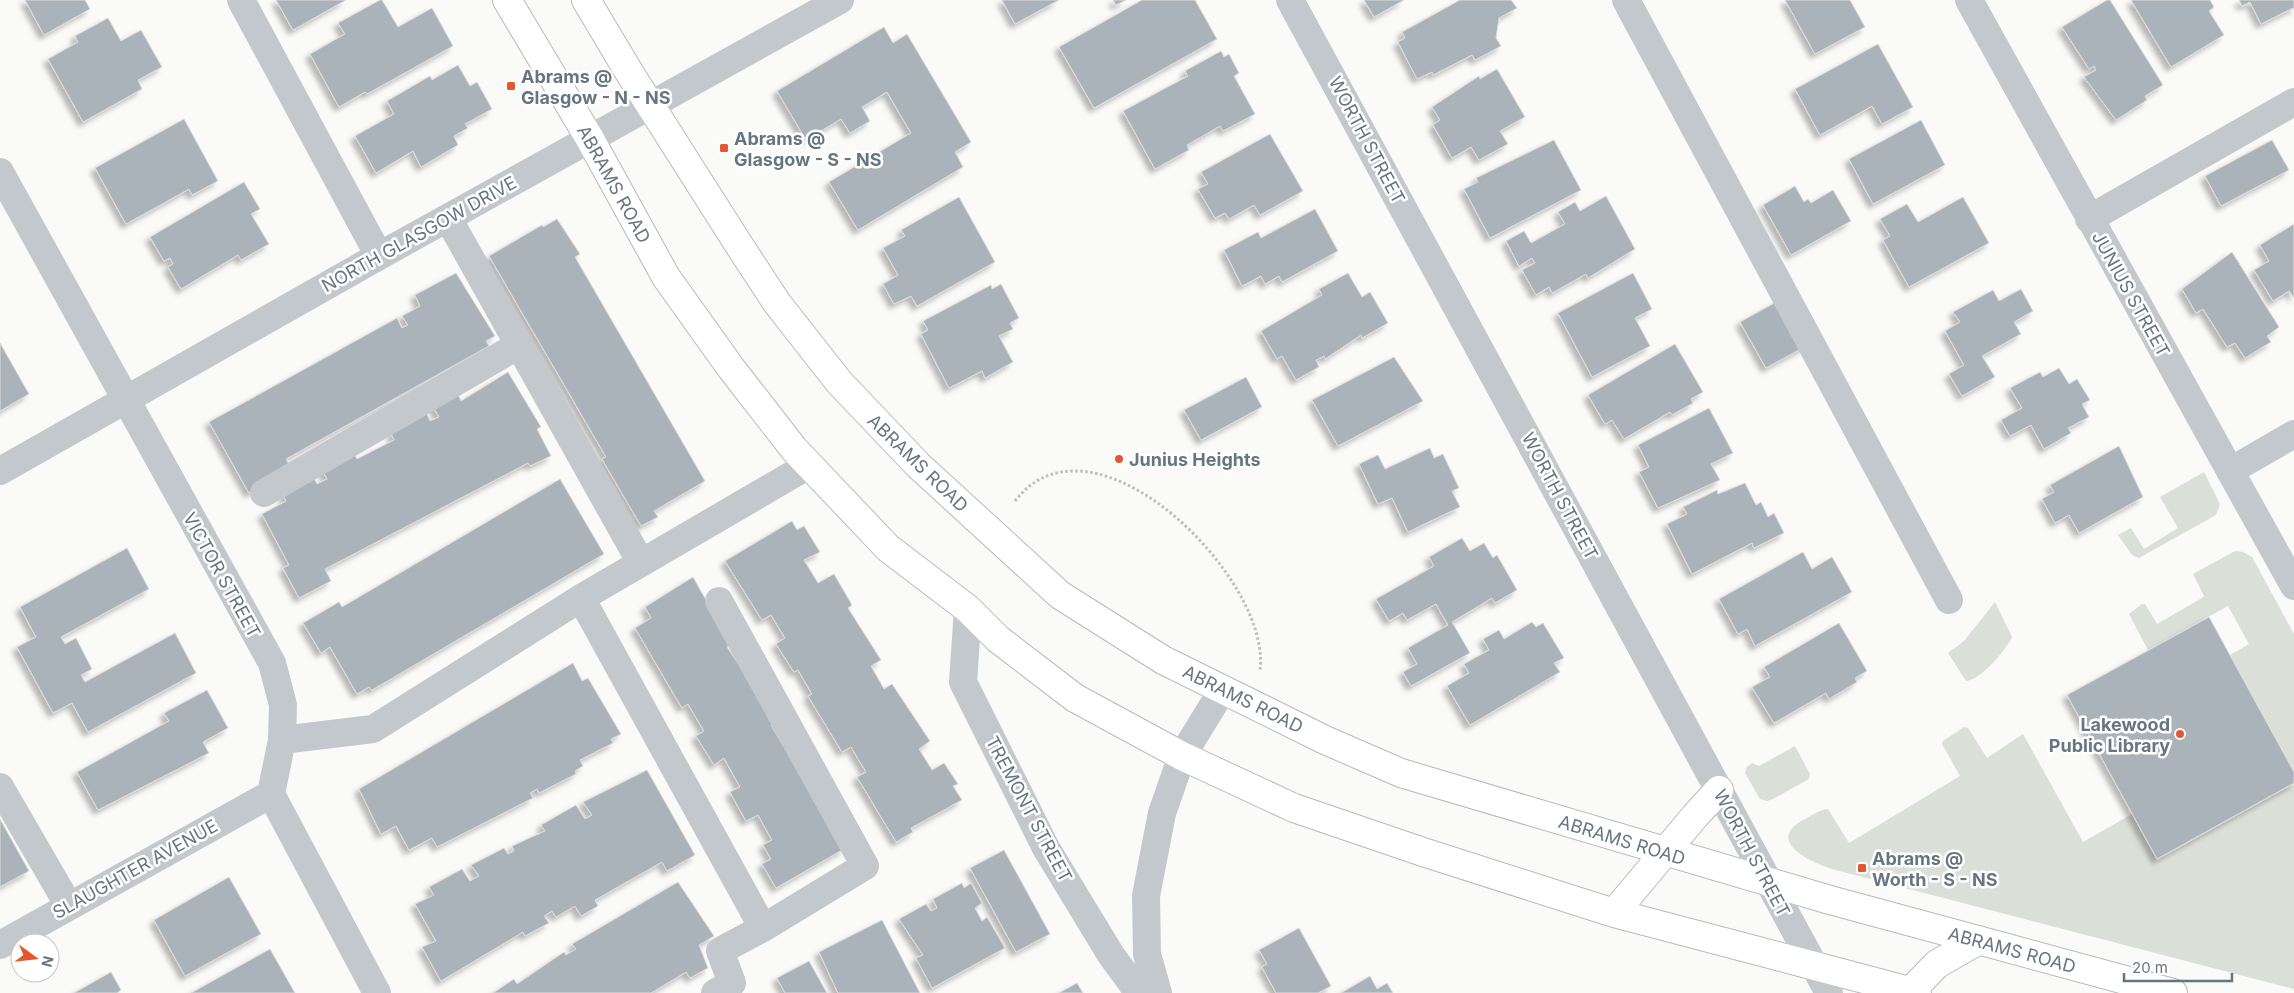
<svg xmlns="http://www.w3.org/2000/svg" width="2294" height="993" viewBox="0 0 2294 993" font-family="Inter,sans-serif">
<style>
.green{fill:#dadfd7}
.building{fill:#aab3b9;stroke:#dcdcda;filter:url(#shadow)}
.lines{fill:none;stroke-linecap:round;stroke-linejoin:round}
.major-casing{stroke:#b5babe;stroke-width:30}
.path{stroke:#bbbfc2;stroke-width:3;stroke-dasharray:2.5 2.5;stroke-linecap:butt}
.minor{stroke:#c3c8cc;stroke-width:28}
.major{stroke:#fff;stroke-width:28}
.poi-dot{fill:#e4572e;stroke:#fff;stroke-width:2}
.labels{text-anchor:middle;dominant-baseline:central;stroke-width:5;stroke-linejoin:round;paint-order:stroke}
.poi-label{font-size:18px;font-weight:bold;fill:#657683;stroke:#fff;text-anchor:start}
.street-label{font-size:18px;fill:#657683;stroke:#fff}
</style>
<defs>
<filter id="shadow"><feDropShadow dx="-4.5" dy="4.5" stdDeviation="2.5" flood-color="#0004"/></filter>
</defs>
<rect width="100%" height="100%" fill="#fafaf8"/>
<!-- green -->
<path class="green" d="M2204,472L2220,504L2216,515L2139,558L2132,555L2118,535L2131,528L2144,549L2178,528L2160,497Z
M2235,551L2243,552L2252,557L2294,634V771L2230,655L2249,644L2228,606L2148,650L2129,614L2142,604H2145L2157,624L2202,598L2204,596L2193,574Z
M1995,602L2012,637C2006,650 1981,680 1966,681L1948,653L1964,641Z
M1964,727L1968,728L1987,758L2023,734L2083,842L2132,814L2157,860L2294,784V989L1832,869C1810,862 1765,841 1803,820C1811,816 1819,810 1828,809L1849,843L1960,776L1942,744L1943,741Z
M1795,746L1810,774L1809,779L1773,799L1767,801L1760,799L1745,773L1747,767L1752,763L1759,766Z"/>
<!-- building -->
<path class="building" d="M25,0H85L90,9L44,35Z
M276,0H346L293,30Z
M380,0H382L398,27L432,8L453,46L367,94L365,92L339,107L310,54L345,34L338,23Z
M1002,0H1059L1015,24Z
M1113,0H1126L1116,5Z
M1142,0H1195L1217,39L1094,108L1059,47Z
M1364,0H1404L1374,17Z
M1460,0H1511L1517,8L1499,18L1496,38L1501,46L1475,60L1472,55L1433,75L1432,72L1417,79L1398,42L1405,38L1402,32Z
M1785,0H1850L1865,27L1815,54Z
M2107,0H2110L2163,85L2145,96L2147,100L2116,120L2084,77L2096,70L2094,66L2089,69L2062,27Z
M2131,0H2210L2214,7L2209,11L2224,35L2171,67Z
M2239,0H2294V10L2293,8L2261,24L2250,2L2242,6Z
M108,18L121,41L141,30L162,67L138,80L142,89L83,122L48,59L78,42L75,36Z
M884,27L893,43L907,34L971,142L955,152L963,167L858,230L829,182L911,133L887,92L862,107L870,121L850,133L841,119L806,140L777,91Z
M1878,44L1913,107L1882,124L1872,106L1820,135L1795,89Z
M1221,51L1224,57L1229,54L1239,73L1234,76L1255,114L1223,131L1220,126L1187,145L1189,150L1155,169L1123,111L1188,76L1185,71Z
M458,65L470,86L477,82L492,109L465,124L468,128L454,136L458,145L421,167L413,151L376,173L355,136L394,114L387,101L430,76L432,80Z
M1497,69L1525,117L1500,131L1508,144L1479,160L1471,147L1452,158L1433,125L1440,120L1432,107L1479,76L1480,79Z
M184,119L218,181L192,195L189,189L126,224L95,168Z
M1921,120L1945,165L1873,204L1849,159Z
M1270,134L1303,191L1260,215L1254,205L1229,219L1225,213L1215,218L1198,189L1208,184L1201,172Z
M1554,140L1581,190L1490,238L1464,189L1478,182L1476,178Z
M2272,140L2289,170L2221,206L2205,176Z
M244,182L260,209L251,214L269,244L241,260L238,255L181,289L168,267L173,264L170,258L164,261L150,237Z
M1795,186L1804,202L1808,199L1811,203L1833,190L1851,221L1791,255L1763,205Z
M1606,196L1635,249L1588,278L1586,274L1552,293L1549,287L1536,295L1522,270L1535,263L1532,258L1519,266L1506,241L1524,231L1531,243L1565,224L1558,212L1575,202L1580,211Z
M959,197L995,262L917,306L911,296L894,304L883,284L898,275L883,248L905,236L901,230Z
M1963,197L1989,243L1909,287L1883,240L1890,236L1880,219L1907,204L1918,222Z
M1315,209L1338,251L1282,282L1279,276L1265,284L1261,276L1242,286L1224,250L1258,232L1261,238Z
M557,219L580,254L575,257L705,481L654,511L658,517L641,526L602,459L606,457L489,256L542,225L543,227Z
M2294,224V298L2289,291L2273,301L2254,270L2269,261L2260,245Z
M2232,252L2279,327L2267,336L2271,342L2245,358L2235,343L2227,347L2203,309L2196,313L2182,289Z
M456,273L495,336L486,341L489,346L286,459L292,470L249,493L209,422L397,318L402,328L408,325L402,316L420,306L415,295Z
M1348,273L1362,297L1370,292L1388,323L1362,338L1361,335L1325,359L1324,356L1316,360L1319,367L1296,380L1282,356L1277,359L1261,331L1322,295L1319,289Z
M1633,273L1652,309L1635,318L1650,346L1592,377L1558,313Z
M1001,284L1019,318L1010,323L1013,329L999,336L1013,362L985,378L982,371L949,388L921,334L928,330L923,321L991,285L992,289Z
M2021,289L2033,311L2014,322L2021,334L1982,356L1995,377L1962,396L1949,374L1964,365L1945,331L1960,322L1953,312L1993,290L1999,301Z
M1780,300L1806,346L1766,368L1740,322Z
M0,343L29,394L0,411Z
M1675,344L1703,392L1691,399L1693,403L1672,415L1670,412L1624,439L1612,420L1605,424L1588,395Z
M1394,357L1423,401L1338,446L1312,400Z
M2059,368L2069,384L2077,379L2090,400L2082,404L2089,417L2068,428L2071,433L2044,449L2031,425L2010,436L2001,420L2022,408L2010,388L2040,372L2043,377Z
M508,372L541,427L537,429L551,456L530,466L528,463L325,569L331,581L299,598L283,568L289,565L262,514L286,501L283,494L314,478L317,484L327,479L321,467L353,451L357,459L394,440L391,433L427,414L430,421L439,417L432,405L457,392L461,401Z
M1246,377L1262,407L1201,440L1184,410Z
M1709,408L1733,453L1711,464L1720,480L1658,508L1639,472L1649,467L1638,445Z
M2119,446L2143,497L2079,533L2069,515L2055,523L2042,499L2054,492L2050,485Z
M1430,448L1434,458L1443,454L1459,488L1452,491L1460,507L1408,532L1392,498L1378,504L1359,464L1378,455L1385,469Z
M560,479L604,554L372,690L369,687L357,694L330,647L321,653L303,623L339,602L342,607Z
M1745,483L1756,505L1761,502L1768,517L1774,513L1784,533L1754,548L1752,543L1692,574L1667,524L1687,514L1683,507L1717,490L1718,494Z
M792,521L797,530L804,526L820,552L804,560L818,583L834,574L852,605L848,608L881,660L871,666L884,689L892,684L930,741L919,749L932,770L944,763L958,784L953,786L962,800L911,828L913,832L896,842L857,777L866,772L851,747L842,752L808,696L812,694L798,670L794,672L776,644L785,638L771,615L762,620L725,561Z
M1462,538L1470,551L1484,543L1493,558L1497,555L1517,590L1495,603L1492,598L1452,622L1470,653L1411,686L1403,672L1417,664L1408,648L1448,625L1436,604L1407,620L1403,613L1389,621L1376,599L1434,566L1429,557Z
M127,548L149,589L61,637L65,644L76,638L92,669L81,675L85,682L175,633L196,673L88,732L72,703L53,713L17,647L36,637L20,607Z
M1803,552L1812,569L1832,557L1852,592L1755,646L1747,629L1738,634L1719,599Z
M693,577L715,616L729,646L727,647L777,722L771,725L844,849L776,888L762,864L771,859L763,845L772,840L758,815L746,821L730,792L740,787L724,758L714,765L696,736L704,731L688,704L682,708L635,628L651,618L645,607Z
M2209,617L2294,772V783L2157,859L2067,695Z
M1532,622L1536,627L1543,623L1564,658L1554,663L1560,672L1470,725L1447,686L1469,673L1464,664L1489,650L1483,639L1499,630L1504,639Z
M1839,623L1867,671L1855,678L1857,682L1829,699L1826,693L1774,723L1752,687L1770,677L1764,667Z
M573,663L582,681L588,678L621,734L611,739L613,743L580,760L583,766L575,771L576,774L539,793L537,789L530,793L533,798L437,847L432,838L409,850L396,826L381,834L359,789Z
M207,690L228,728L203,742L209,753L98,810L77,772L169,721L164,713Z
M647,770L695,855L667,871L662,862L595,900L598,906L581,916L575,906L556,917L552,911L544,916L549,923L525,936L523,932L441,981L422,947L436,941L415,904L434,895L429,887L462,869L470,881L479,876L471,865L504,848L508,854L514,851L512,846L545,831L541,825L576,805L585,819L592,815L583,802Z
M0,819L29,871L0,887Z
M1004,850L1050,934L1016,952L970,868Z
M229,877L261,934L185,976L154,920Z
M678,882L714,936L699,945L708,968L690,978L686,972L651,993H493L514,979L517,984L564,952L566,955L576,949L572,944Z
M962,883L964,888L971,883L982,903L975,908L982,921L987,917L1005,948L932,988L916,958L923,955L899,919L926,904L931,911L937,908L933,899Z
M882,920L920,993H838L819,952Z
M1299,928L1331,986L1318,993H1276L1262,967L1267,964L1259,950Z
M270,949L295,993H191Z
M809,961L827,993H785L777,978Z
M111,972L121,990L117,993H74Z
M1370,976L1377,989L1387,983L1393,993H1341Z
M1077,983L1083,993H1059Z"/>
<g class="lines">
<defs>
<path id="major" d="M507,0L590,139L666,277L731,368L794,449L888,548L968,609L998,639L1075,698L1182,756L1294,808L1423,852L1614,913L1917,993
M586,0L629,72L739,245L777,303L839,382L918,465L1060,595L1163,660L1325,740L1401,773L1830,900L2173,993
M1614,913L1695,816L1719,790
M1909,993L1937,964L1979,940"/>
</defs>
<!-- major casing -->
<use href="#major" class="major-casing"/>
<!-- path -->
<path class="path" d="M1015,501C1092,400 1272,578 1260,670"/>
<!-- minor -->
<path class="minor" d="M241,0L379,256
M1290,0L1829,993
M1626,0L1949,600
M1969,0L2294,586
M0,172L272,663L283,705L282,740L271,794L377,993
M448,218L641,563
M2089,219L2294,102
M0,471L379,256L840,0
M2230,471L2294,434
M264,493L519,345
M581,598L763,928L865,866L719,601
M968,609L963,682L1046,848L1111,955L1139,993
M282,740L373,729L581,598L809,465
M0,787L69,906
M0,945L271,794
M715,993L732,983L720,951L763,928
M1158,993L1147,954L1146,896L1162,813L1182,756L1223,689"/>
<!-- major -->
<use href="#major" class="major"/>
</g>
<!-- markers -->
<g class="poi-dot">
<rect x="506" y="81" width="10" height="10" rx="2.5"/>
<rect x="719" y="143" width="10" height="10" rx="2.5"/>
<circle cx="1119" cy="459" r="5"/>
<circle cx="2180" cy="734" r="5"/>
<rect x="1857" y="863" width="10" height="10" rx="2.5"/>
</g>
<g class="labels">
<!-- poi labels -->
<g class="poi-label">
<text x="521" y="76">Abrams @<tspan x="521" dy="21">Glasgow - N - NS</tspan></text>
<text x="734" y="138">Abrams @<tspan x="734" dy="21">Glasgow - S - NS</tspan></text>
<text x="1129" y="459">Junius Heights</text>
<text x="2170" y="724" text-anchor="end">Lakewood<tspan x="2170" dy="21">Public Library</tspan></text>
<text x="1872" y="858">Abrams @<tspan x="1872" dy="21">Worth - S - NS</tspan></text>
</g>
<!-- street labels -->
<g class="street-label">
<text transform="translate(1367 140) rotate(62)">WORTH STREET</text>
<text transform="translate(614 184) rotate(61)">ABRAMS ROAD</text>
<text transform="translate(419 234) rotate(-29)">NORTH GLASGOW DRIVE</text>
<text transform="translate(2131 294) rotate(61)">JUNIUS STREET</text>
<text transform="translate(918 463) rotate(44)">ABRAMS ROAD</text>
<text transform="translate(1560 496) rotate(62)">WORTH STREET</text>
<text transform="translate(222 575) rotate(61)">VICTOR STREET</text>
<text transform="translate(1243 699) rotate(26)">ABRAMS ROAD</text>
<text transform="translate(1029 809) rotate(62)">TREMONT STREET</text>
<text transform="translate(1622 840) rotate(17)">ABRAMS ROAD</text>
<text transform="translate(1752 853) rotate(62)">WORTH STREET</text>
<text transform="translate(135 869) rotate(-29)">SLAUGHTER AVENUE</text>
<text transform="translate(2012 950) rotate(15)">ABRAMS ROAD</text>
</g>
</g>
<!-- north arrow -->
<g transform="translate(35 958) rotate(105)"><circle r="24" fill="#ffffff" stroke="#c1c8cd"/>
<path d="M0-4L9 19L0 12L-9 19Z" fill="#e4572e"/>
<text y="-8" font-size="14" font-weight="bold" text-anchor="middle" fill="#657683">N</text>
</g>
<!-- scale -->
<path d="M2124 973v8h108v-8" fill="none" stroke="#657683" stroke-width="2.5"/>
<text x="2132" y="973" font-size="15" fill="#657683" stroke="#ffffff" stroke-width="4" paint-order="stroke">20 m</text>
</svg>
